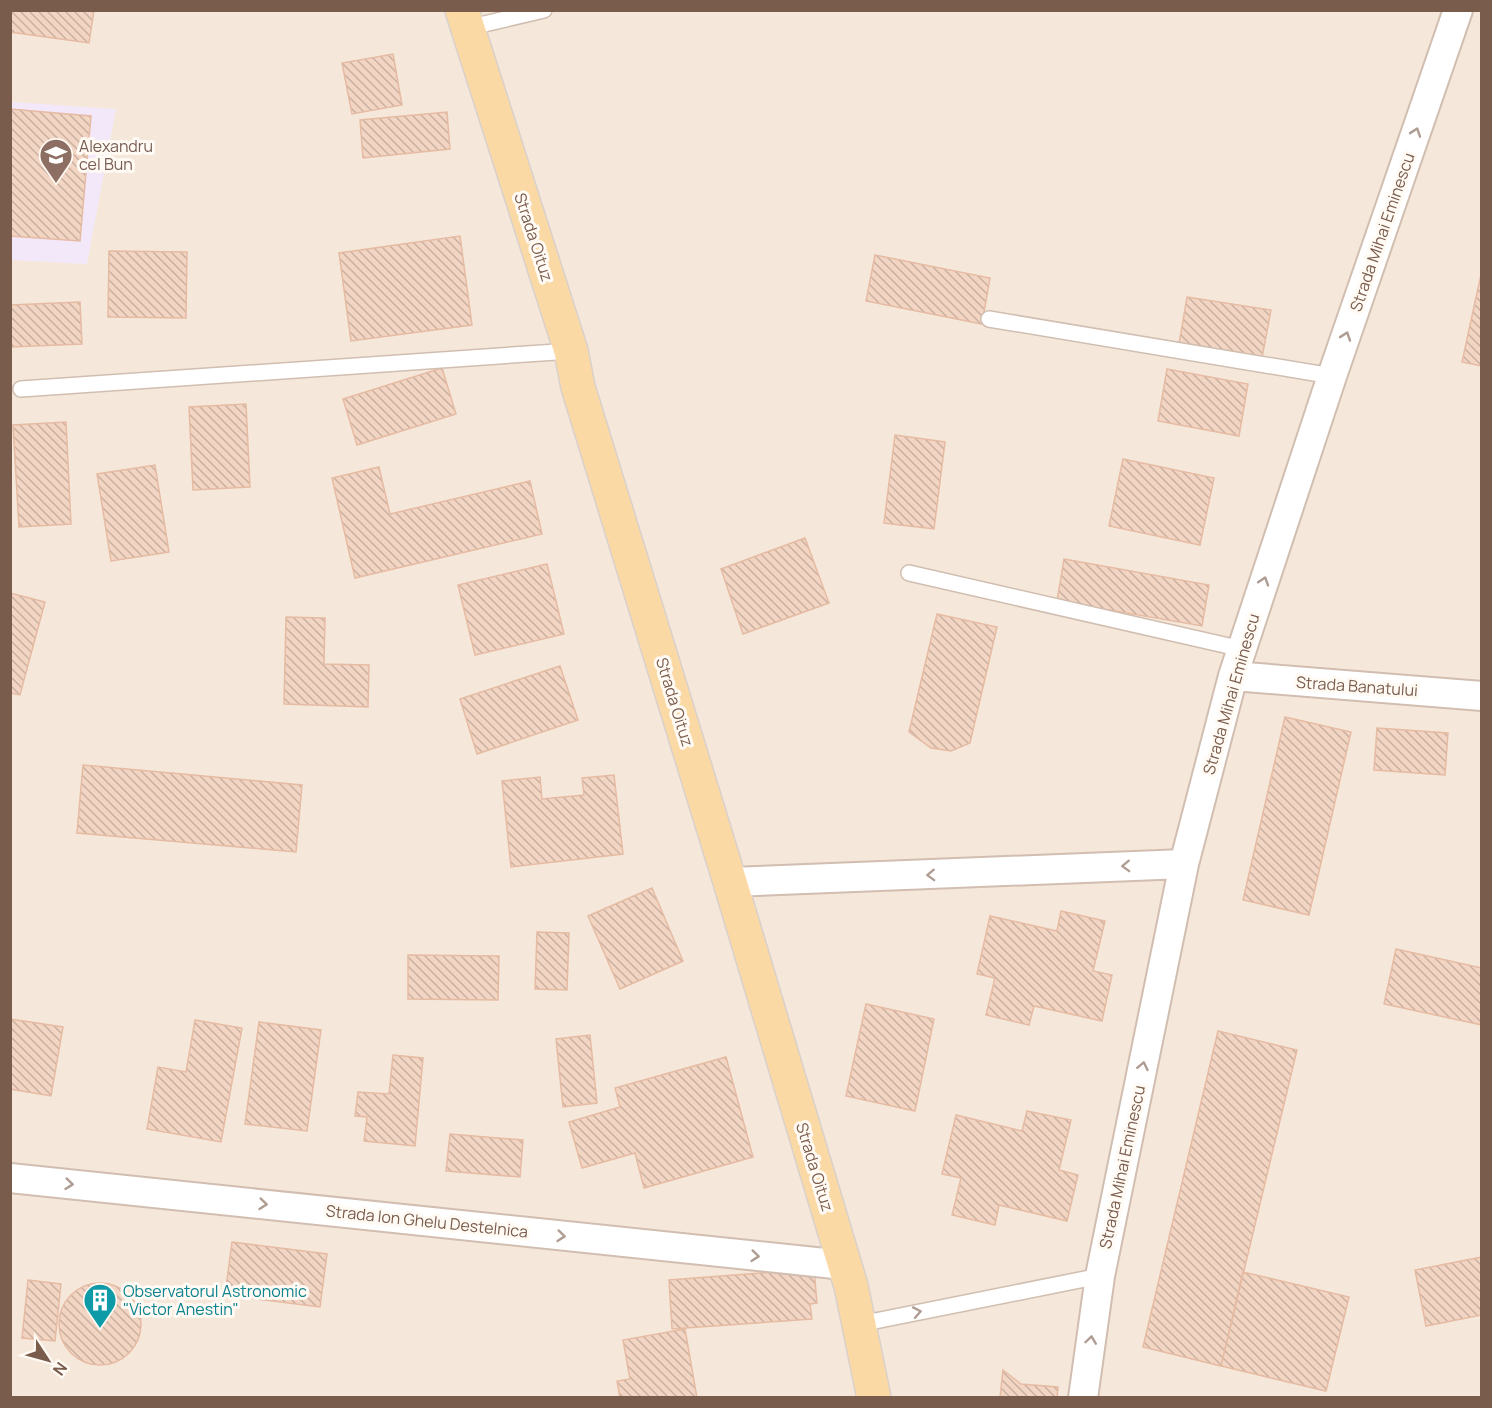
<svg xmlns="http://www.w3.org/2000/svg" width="1492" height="1408" viewBox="0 0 1492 1408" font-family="Manrope,sans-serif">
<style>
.residential{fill:#f5e8da}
.education{fill:#f3e8fa}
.building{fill:url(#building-back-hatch);stroke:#e6bba3;stroke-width:1.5}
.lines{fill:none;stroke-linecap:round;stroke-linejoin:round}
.service-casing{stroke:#d1beb0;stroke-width:18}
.minor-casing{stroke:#d1beb0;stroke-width:32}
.primary-casing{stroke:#dad1cd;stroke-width:36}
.service{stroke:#fff;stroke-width:15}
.minor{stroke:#fff;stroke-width:28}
.primary{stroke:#fbd9a5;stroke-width:33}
.oneway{stroke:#af9d94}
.labels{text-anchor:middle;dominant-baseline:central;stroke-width:6;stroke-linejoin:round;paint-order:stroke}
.education-label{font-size:16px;fill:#785e54;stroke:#fffaf3;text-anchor:start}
.street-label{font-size:16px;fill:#7a5c4d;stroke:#fffaf3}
.culture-label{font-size:16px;fill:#0d838f;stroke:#fffaf3;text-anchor:start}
</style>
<defs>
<pattern id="building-back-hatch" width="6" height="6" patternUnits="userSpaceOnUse" patternTransform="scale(1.5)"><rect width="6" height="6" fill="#f3d5c3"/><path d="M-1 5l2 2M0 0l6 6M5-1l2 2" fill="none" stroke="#cab0a1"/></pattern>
</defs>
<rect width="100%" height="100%" fill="#fdf6ec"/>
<!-- residential -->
<path class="residential" d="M11,11H1481V1397H11Z"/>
<!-- education -->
<path class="education" d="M11,102L116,109L87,264L11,260Z"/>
<!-- building -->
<path class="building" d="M10,10H94L89,43L10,32Z
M393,54L402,105L352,114L342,63Z
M10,109L91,116L80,241L10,236Z
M447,112L450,149L363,158L360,120Z
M460,236L472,325L351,341L339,253Z
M109,251L187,252L186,318L108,317Z
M875,255L990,278L982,324L866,301Z
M1482,270V366L1462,362Z
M1187,297L1271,310L1262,358L1179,344Z
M80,302L82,344L10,347V305Z
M442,368L456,414L357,445L343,399Z
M1167,369L1248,384L1239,436L1158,421Z
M246,404L250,487L193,490L189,407Z
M66,422L71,524L19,527L13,425Z
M895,435L945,442L934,529L884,523Z
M1123,459L1214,478L1200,545L1109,526Z
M155,465L169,552L111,561L97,474Z
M379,467L390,514L530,481L542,534L355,578L332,478Z
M805,538L829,603L743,634L721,569Z
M1064,559L1209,585L1202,626L1057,601Z
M547,564L564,634L475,655L458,585Z
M10,593L45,602L20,695L10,693Z
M937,614L997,627L970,743L951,751L931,748L909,732Z
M286,617L325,618L324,664L369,665L368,707L284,704Z
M560,666L578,720L477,754L460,699Z
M1285,717L1351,732L1309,915L1243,900Z
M1377,728L1448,733L1445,775L1374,770Z
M83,765L302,785L296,852L77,833Z
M614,775L623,854L511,867L502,781L540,777L542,799L584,795L582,778Z
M652,888L683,961L620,989L588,916Z
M1061,911L1105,921L1093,971L1112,975L1102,1021L1034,1006L1029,1025L986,1015L995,978L977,974L990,916L1057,931Z
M537,932L569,933L567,990L535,989Z
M1396,949L1482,968V1025L1384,1004Z
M408,955L499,956L498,1000L408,999Z
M866,1004L934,1019L915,1111L846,1096Z
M10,1019L63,1027L51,1096L10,1089Z
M195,1020L242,1028L221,1142L147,1129L158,1067L186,1072Z
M259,1022L321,1030L307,1131L245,1124Z
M1218,1031L1297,1050L1221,1366L1143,1347Z
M590,1035L597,1103L563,1107L556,1039Z
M393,1055L423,1058L415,1146L364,1141L367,1117L355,1116L358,1092L389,1094Z
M726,1057L753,1157L644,1188L635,1153L582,1168L569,1122L620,1107L615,1088Z
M1027,1111L1071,1120L1059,1170L1078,1175L1067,1221L999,1205L995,1225L952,1215L961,1178L942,1174L956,1115L1022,1131Z
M450,1134L523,1140L520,1177L446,1171Z
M232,1242L327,1254L320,1307L225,1295Z
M1482,1257V1315L1426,1326L1415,1270Z
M814,1269L817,1303L810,1304L812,1319L672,1329L669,1280Z
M1243,1272L1349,1297L1326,1391L1221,1366Z
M28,1280L61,1284L55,1341L22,1338Z
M59 1324a41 41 0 1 1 82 0a41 41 0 1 1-82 0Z
M685,1329L697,1398H620L617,1381L630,1379L623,1340Z
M1003,1370L1021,1384L1058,1387L1057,1398H1000Z"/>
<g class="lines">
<defs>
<path id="service" d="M467,28L544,10
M989,319L1332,376
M21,389L571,351
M909,573L1242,649
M860,1324L1100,1276"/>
<path id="minor" d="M1233,676L1482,696
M730,882L1184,864
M10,1178L844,1265
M1083,1398L1100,1276L1184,864L1233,676L1332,376L1458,10"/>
<path id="primary" d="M462,10L571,351L578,387L730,882L851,1286L874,1398"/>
</defs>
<!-- service casing -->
<use href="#service" class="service-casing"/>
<!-- minor casing -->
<use href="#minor" class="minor-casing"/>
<!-- primary casing -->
<use href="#primary" class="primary-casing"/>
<!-- service -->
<use href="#service" class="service"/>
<!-- minor -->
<use href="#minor" class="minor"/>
<!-- primary -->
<use href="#primary" class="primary"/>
</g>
<!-- one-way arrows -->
<defs><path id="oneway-chevron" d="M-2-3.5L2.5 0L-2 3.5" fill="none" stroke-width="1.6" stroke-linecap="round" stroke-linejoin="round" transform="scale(1.5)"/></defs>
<g class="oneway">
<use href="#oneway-chevron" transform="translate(1416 132) rotate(-71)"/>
<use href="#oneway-chevron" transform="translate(1346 336) rotate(-71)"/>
<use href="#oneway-chevron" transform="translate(1264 581) rotate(-72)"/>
<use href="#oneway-chevron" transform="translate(1126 866) rotate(178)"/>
<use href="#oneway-chevron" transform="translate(931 875) rotate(178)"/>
<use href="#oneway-chevron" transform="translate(1143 1066) rotate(-78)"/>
<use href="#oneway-chevron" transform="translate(69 1184) rotate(6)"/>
<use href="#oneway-chevron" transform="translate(263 1204) rotate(6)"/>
<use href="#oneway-chevron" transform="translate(561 1236) rotate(6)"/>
<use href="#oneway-chevron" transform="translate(755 1256) rotate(6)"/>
<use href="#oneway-chevron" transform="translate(917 1312) rotate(-11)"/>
<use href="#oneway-chevron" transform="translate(1091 1340) rotate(-82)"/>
</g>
<!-- icons -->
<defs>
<symbol id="school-pin" viewBox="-11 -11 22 30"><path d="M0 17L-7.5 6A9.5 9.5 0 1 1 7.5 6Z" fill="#8d6e63" stroke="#fffaf3"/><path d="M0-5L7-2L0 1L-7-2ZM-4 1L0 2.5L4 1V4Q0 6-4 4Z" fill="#fff"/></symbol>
<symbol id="building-pin" viewBox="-11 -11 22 30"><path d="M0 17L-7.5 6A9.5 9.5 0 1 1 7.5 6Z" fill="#0f9aa8" stroke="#fffaf3"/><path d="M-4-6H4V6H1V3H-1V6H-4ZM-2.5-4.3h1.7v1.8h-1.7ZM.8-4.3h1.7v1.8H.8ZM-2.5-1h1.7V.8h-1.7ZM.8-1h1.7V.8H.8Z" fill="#fff"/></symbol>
</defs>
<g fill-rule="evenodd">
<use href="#school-pin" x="37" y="136" width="38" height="52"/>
<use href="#building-pin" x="81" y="1281" width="38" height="52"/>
</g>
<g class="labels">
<!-- education labels -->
<g class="education-label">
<text x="79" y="146">Alexandru<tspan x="79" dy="18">cel Bun</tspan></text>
</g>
<!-- street labels -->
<g class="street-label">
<text transform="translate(1382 232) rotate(-71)">Strada Mihai Eminescu</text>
<text transform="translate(534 237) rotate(72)">Strada Oituz</text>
<text transform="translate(1357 686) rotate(4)">Strada Banatului</text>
<text transform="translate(1231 694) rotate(-74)">Strada Mihai Eminescu</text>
<text transform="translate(675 702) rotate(73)">Strada Oituz</text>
<text transform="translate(815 1167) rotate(73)">Strada Oituz</text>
<text transform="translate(1122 1167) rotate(-78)">Strada Mihai Eminescu</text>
<text transform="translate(427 1221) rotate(6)">Strada Ion Ghelu Destelnica</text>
</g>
<!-- culture labels -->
<g class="culture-label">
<text x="123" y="1291">Observatorul Astronomic<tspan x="123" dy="18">"Victor Anestin"</tspan></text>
</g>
</g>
<!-- border -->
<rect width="1492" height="1408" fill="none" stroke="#7a5c4d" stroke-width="24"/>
<!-- north arrow -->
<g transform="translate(48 1360) rotate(126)" stroke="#fffaf3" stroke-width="4.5" paint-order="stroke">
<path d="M0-4.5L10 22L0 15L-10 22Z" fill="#7a5c4d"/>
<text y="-9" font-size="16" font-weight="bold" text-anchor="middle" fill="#7a5c4d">N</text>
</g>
</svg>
